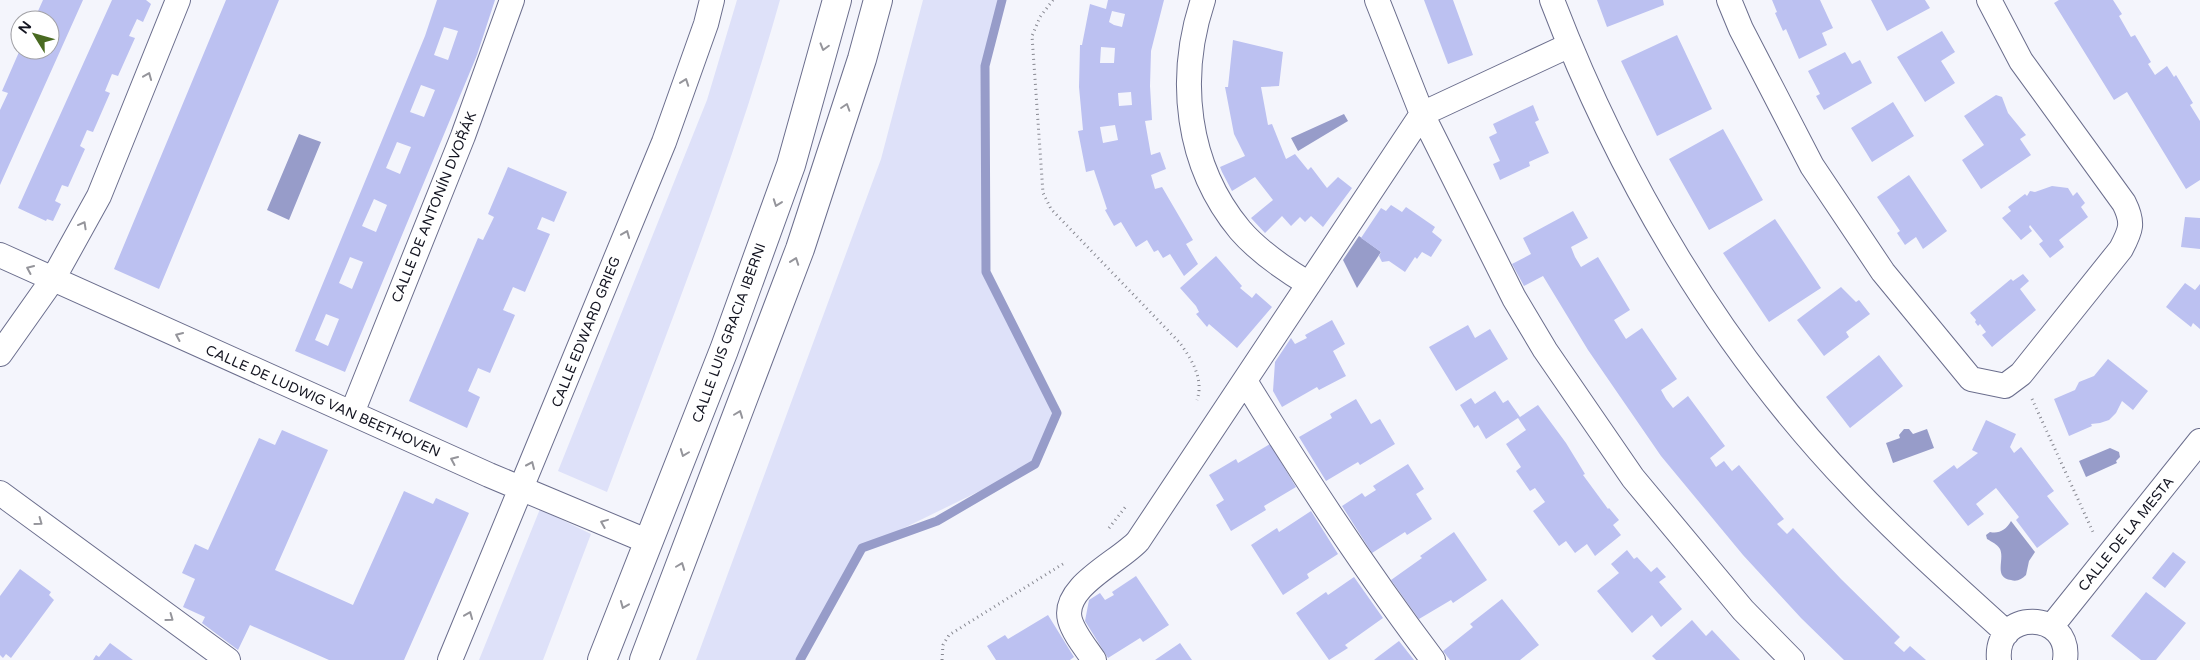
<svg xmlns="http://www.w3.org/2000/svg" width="2200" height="660" viewBox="0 0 2200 660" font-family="'Varela Round',sans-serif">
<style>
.green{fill:#dee1f9}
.water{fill:#979cc9}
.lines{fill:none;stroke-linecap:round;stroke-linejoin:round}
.stream{stroke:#979cc9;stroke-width:9}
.building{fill:#bcc1f1;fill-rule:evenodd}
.street-casing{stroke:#6b6e8d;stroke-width:26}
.secondary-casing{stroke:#6b6e8d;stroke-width:30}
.path{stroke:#878891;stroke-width:3;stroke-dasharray:1 4;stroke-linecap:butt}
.street{stroke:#fff;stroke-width:24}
.secondary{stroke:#fff;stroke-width:28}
.oneway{stroke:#95959b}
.labels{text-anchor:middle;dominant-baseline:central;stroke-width:4;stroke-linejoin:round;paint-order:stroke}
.street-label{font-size:14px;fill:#131420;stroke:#fff}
</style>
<rect width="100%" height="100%" fill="#f4f5fc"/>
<!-- green -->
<path class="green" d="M737,0H780C733,167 668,329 607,492L558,471L707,100Z
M923,0H1002L985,66L986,271L1057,413L1035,464L863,548L800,660H696L881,159Z
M540,509L591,534L543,660H479Z"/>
<!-- water -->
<path class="water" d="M1344,114L1348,121L1298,151L1291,138Z
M299,134L321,142L289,220L267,210Z
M1359,236L1381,252L1357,288L1343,260Z
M1904,429H1909L1913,434L1927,429L1934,448L1893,463L1886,443L1900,438L1899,435Z
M2110,448L2119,452L2120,457L2116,461L2117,463L2086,477L2079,461Z
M2011,521L2035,552L2029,561L2026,575C2022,579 2017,582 2011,580C1993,577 2005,560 2000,549C1997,544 1992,542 1987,539L1986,535L1990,532C1999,534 2006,530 2011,521Z"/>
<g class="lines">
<!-- stream -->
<path class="stream" d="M800,660L862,548L937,521L1035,464L1057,413L986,272L985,66L1002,0"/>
</g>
<!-- building -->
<path class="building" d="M43,0H83L0,185V110L8,93L2,91L19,52L25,55L27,50H50V20H34Z
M112,0H146L151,4L143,22L137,19L129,36L135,38L118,76L112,74L105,91L110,93L93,132L87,130L80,146L85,149L68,187L62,185L55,201L61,204L53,221L47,219L46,221L18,208Z
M226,0H279L159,289L114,269Z
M437,0H495L477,55L345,372L295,351L425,36ZM444,27L458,31L448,60L434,55ZM421,85L435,90L424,117L410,112ZM397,142L411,147L400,174L386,168ZM374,199L387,205L376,232L362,226ZM350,257L363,262L352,289L339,283ZM326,314L339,319L328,346L315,340Z
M1108,0H1164L1151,51L1150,86L1152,120L1145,121L1151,155L1160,152L1166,169L1151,175L1155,189L1162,187L1193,240L1186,244L1198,264L1184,276L1170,254L1163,258L1158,250L1154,252L1147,240L1136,247L1121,222L1114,226L1105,210L1107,209L1094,170L1086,172L1078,131L1083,130L1079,87L1080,45H1082L1090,4L1106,9ZM1112,11L1125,14L1122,27L1114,25L1109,22ZM1101,47L1115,48L1114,63H1100ZM1131,92L1132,105L1119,106L1118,93ZM1115,125L1118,140L1103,143L1100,127Z
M1424,0H1453L1473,55L1448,64Z
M1597,0H1663L1664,5L1607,27Z
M1772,0H1820L1833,28L1822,33L1827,45L1799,59L1786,29L1783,31L1775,13L1777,12Z
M1871,0H1925L1930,8L1887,31Z
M2059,0H2113L2122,14L2119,16L2131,37L2135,35L2151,62L2148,64L2155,75L2167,66L2174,77L2176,75L2193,103L2190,105L2200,121V180L2186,189L2127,92L2114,100L2054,3Z
M1942,31L1955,52L1941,61L1955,83L1925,102L1897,57Z
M1677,35L1712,109L1657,136L1621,61Z
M1233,40L1283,52L1279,86L1261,87L1268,125L1272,124L1286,159L1295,154L1308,170L1311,167L1327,188L1338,177L1352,188L1323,227L1311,216L1305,222L1300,217L1291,226L1282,216L1265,233L1251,218L1273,200L1255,177L1232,191L1222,172L1220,167L1245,156L1234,134L1225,87H1228Z
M1845,52L1852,64L1860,60L1872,83L1824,110L1816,96L1820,94L1808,71Z
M1996,95L2002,97L2008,113L2026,135L2020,139L2031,155L1981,189L1962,160L1984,145L1964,116Z
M1893,102L1914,136L1872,162L1851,128Z
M1533,105L1539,120L1535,122L1549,153L1529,162L1530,166L1500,180L1493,164L1500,161L1489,137L1497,133L1493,124Z
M1723,129L1763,200L1709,230L1669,159Z
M508,167L567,192L554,222L542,217L537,229L550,234L525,292L513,287L503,310L515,315L490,373L478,368L468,391L480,397L467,428L409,401L478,238L483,240L494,217L488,214Z
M1909,175L1947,231L1923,249L1916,237L1905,245L1897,233L1900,231L1877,197Z
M2052,186L2068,188L2073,196L2077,192L2085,203L2081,207L2088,217L2059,240L2064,247L2050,258L2039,244L2043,241L2030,225L2029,227L2032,231L2021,240L2002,218L2011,211L2008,207L2025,194L2027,196L2030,191L2035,192Z
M1391,205L1402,212L1406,207L1435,227L1432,232L1442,240L1431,257L1422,252L1417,259L1415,257L1405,272L1389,261L1382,262L1379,256L1381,252L1361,238L1381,208L1386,211Z
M1573,211L1588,238L1571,247L1575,257L1581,267L1598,257L1630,310L1614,320L1626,339L1642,328L1677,379L1661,390L1666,399L1673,408L1688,396L1725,446L1710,458L1716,467L1724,461L1732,471L1739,465L1784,519L1777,524L1787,534L1793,528L1841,579L1900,637L1894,643L1904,652L1910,646L1926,660H1844L1801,618L1743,555L1661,456L1588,350L1543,276L1524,286L1512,264L1531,254L1523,238Z
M2185,217L2200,218V249L2181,247Z
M1775,219L1821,288L1769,322L1723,253Z
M1216,256L1242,286L1240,288L1252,298L1256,293L1272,307L1237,348L1209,324L1207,327L1196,314L1199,312L1196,306L1180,288Z
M2023,274L2029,281L2020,289L2036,310L1992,347L1982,335L1986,332L1980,324L1978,326L1975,322L1976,320L1970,313L2011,279L2013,281Z
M2185,283L2195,290L2200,284V329L2193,323L2191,327L2166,307Z
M1841,287L1856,302L1859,300L1870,314L1846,332L1849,337L1824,356L1797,320Z
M1332,320L1345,344L1333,351L1346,376L1319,390L1317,387L1282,407L1273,391L1275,362L1291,338L1295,344L1307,338L1305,335Z
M1468,325L1475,338L1490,329L1508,359L1456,391L1429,347Z
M1879,355L1903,386L1850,428L1826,397Z
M2108,359L2148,391L2133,410L2122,401L2116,413L2109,420L2100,423L2091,424L2092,426L2069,436L2054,399L2075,390L2079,382L2094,376Z
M1495,391L1503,403L1508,400L1520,417L1538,405L1566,443L1585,474L1583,475L1608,509L1609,508L1619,520L1613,525L1621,535L1595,556L1587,544L1575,553L1566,541L1559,546L1533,511L1545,502L1535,488L1530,491L1516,471L1521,467L1506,444L1526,430L1518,418L1486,439L1478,425L1474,428L1460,405L1471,398L1475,404Z
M1356,399L1371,424L1380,419L1395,444L1360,465L1358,462L1326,481L1299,437L1332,418L1330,414Z
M1986,420L2016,434L2010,447L2014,453L2021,447L2054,491L2047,496L2069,524L2037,548L2016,520L2019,517L1996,488L1976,504L1984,514L1968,526L1933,481L1954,465L1957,469L1978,453L1972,450Z
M282,430L328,450L275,570L353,605L404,491L433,504L436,498L469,513L404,660H329L250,625L238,650L202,623L205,617L183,607L195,579L182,573L195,544L208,550L259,438L275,445Z
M1270,444L1296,487L1264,506L1266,510L1231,531L1216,505L1224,500L1209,475L1236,459L1238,463Z
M1408,464L1424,489L1416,494L1432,519L1407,535L1405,532L1372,553L1342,506L1362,493L1365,497L1376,490L1373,486Z
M1311,511L1338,554L1307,574L1309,578L1283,595L1251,545L1277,528L1279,532Z
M1454,532L1487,580L1453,603L1451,600L1419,619L1391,580L1422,558L1420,556Z
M1627,550L1634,559L1637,557L1651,572L1657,567L1666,577L1659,582L1682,609L1661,627L1652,615L1632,633L1597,591L1619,573L1611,564Z
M2173,552L2186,562L2165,588L2152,578Z
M20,569L51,592L49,595L54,600L11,658L6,654L3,658L0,655V596Z
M1136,576L1169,625L1143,642L1140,638L1108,658L1085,621L1089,600L1100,593L1105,600L1114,595L1112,592Z
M1354,577L1383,618L1345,645L1348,648L1329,660L1296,613L1326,592L1328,595Z
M2146,592L2186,623L2156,660H2141L2111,636Z
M1502,599L1539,645L1520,660H1450L1443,651L1473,627L1470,624Z
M1048,615L1074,657L1070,660H996L987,646L1005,635L1008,639Z
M1692,620L1706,636L1712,630L1740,660H1656L1652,656Z
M1399,641L1414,660H1374L1379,656Z
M110,643L133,660H93L96,655L99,657Z
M1180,643L1192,660H1155Z"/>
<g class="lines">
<defs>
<path id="street" d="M1203,0C1177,78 1186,165 1240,230C1259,252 1284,269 1309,284
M1377,0L1422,114L1514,298L1545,350L1633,478L1743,610L1792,660
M1552,0C1620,178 1720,348 1852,486C1901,538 1954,585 2007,633
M1729,0L1741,29L1812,166L1883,272L1971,379L2005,386L2021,374L2121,249C2131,230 2134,223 2124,203L2021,61L1989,0
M0,255L489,475L649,542
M0,354L53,279L99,196L178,0
M1245,381C1304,477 1365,570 1433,660
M352,413L463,136L512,0
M0,493L228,660
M2051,627L2200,441
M450,660L664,142L706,24L712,0
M1094,660C1086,648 1074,634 1070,620C1061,587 1119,562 1138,541L1422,114L1570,45
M1999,660C1994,608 2072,610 2065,660"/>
<path id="secondary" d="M602,660L724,350L791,165L837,0
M644,660L800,249L862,59L878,0"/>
</defs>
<!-- street casing -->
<use href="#street" class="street-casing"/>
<!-- secondary casing -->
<use href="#secondary" class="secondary-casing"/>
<!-- path -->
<path class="path" d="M1053,0L1040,17L1032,36L1043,193L1051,209L1180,343C1192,360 1204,379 1197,400
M2032,399L2093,532
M1109,528L1127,505
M942,660L943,645L949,635L1066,562"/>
<!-- street -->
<use href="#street" class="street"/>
<!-- secondary -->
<use href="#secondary" class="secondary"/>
</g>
<!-- one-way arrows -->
<defs><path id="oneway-chevron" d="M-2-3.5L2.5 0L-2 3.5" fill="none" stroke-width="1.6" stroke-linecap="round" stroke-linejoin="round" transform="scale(1.25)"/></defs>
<g class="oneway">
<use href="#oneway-chevron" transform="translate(824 47) rotate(106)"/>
<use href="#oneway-chevron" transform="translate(148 76) rotate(-68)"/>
<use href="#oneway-chevron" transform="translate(685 82) rotate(-70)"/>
<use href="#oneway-chevron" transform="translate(846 107) rotate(-72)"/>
<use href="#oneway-chevron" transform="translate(777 203) rotate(110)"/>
<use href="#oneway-chevron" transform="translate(83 225) rotate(-61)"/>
<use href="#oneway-chevron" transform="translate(626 234) rotate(-68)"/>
<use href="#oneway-chevron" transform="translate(795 261) rotate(-70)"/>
<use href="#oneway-chevron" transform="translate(30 269) rotate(-156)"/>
<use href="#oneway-chevron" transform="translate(179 336) rotate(-156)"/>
<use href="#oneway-chevron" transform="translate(739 414) rotate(-69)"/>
<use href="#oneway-chevron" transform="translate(684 453) rotate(111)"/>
<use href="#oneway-chevron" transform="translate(454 460) rotate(-156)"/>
<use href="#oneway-chevron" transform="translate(531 465) rotate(-66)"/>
<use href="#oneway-chevron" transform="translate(39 522) rotate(36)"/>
<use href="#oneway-chevron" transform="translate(604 523) rotate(-158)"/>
<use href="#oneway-chevron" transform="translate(681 566) rotate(-69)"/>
<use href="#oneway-chevron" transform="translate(624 605) rotate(112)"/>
<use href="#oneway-chevron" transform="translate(469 615) rotate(-68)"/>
<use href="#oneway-chevron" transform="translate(170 618) rotate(36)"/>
</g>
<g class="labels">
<!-- street labels -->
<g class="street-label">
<text transform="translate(434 207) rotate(-68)">CALLE DE ANTONÍN DVOŘÁK</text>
<text transform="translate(586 332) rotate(-68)">CALLE EDWARD GRIEG</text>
<text transform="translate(729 333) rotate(-70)">CALLE LUIS GRACIA IBERNI</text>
<text transform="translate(323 401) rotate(24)">CALLE DE LUDWIG VAN BEETHOVEN</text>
<text transform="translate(2126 534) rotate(-51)">CALLE DE LA MESTA</text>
</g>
</g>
<!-- north arrow -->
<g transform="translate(35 35) rotate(307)"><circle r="24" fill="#ffffff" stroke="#a1a1a6"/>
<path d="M0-4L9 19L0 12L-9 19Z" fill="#496a21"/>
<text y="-8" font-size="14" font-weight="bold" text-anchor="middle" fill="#131420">N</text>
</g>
</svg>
